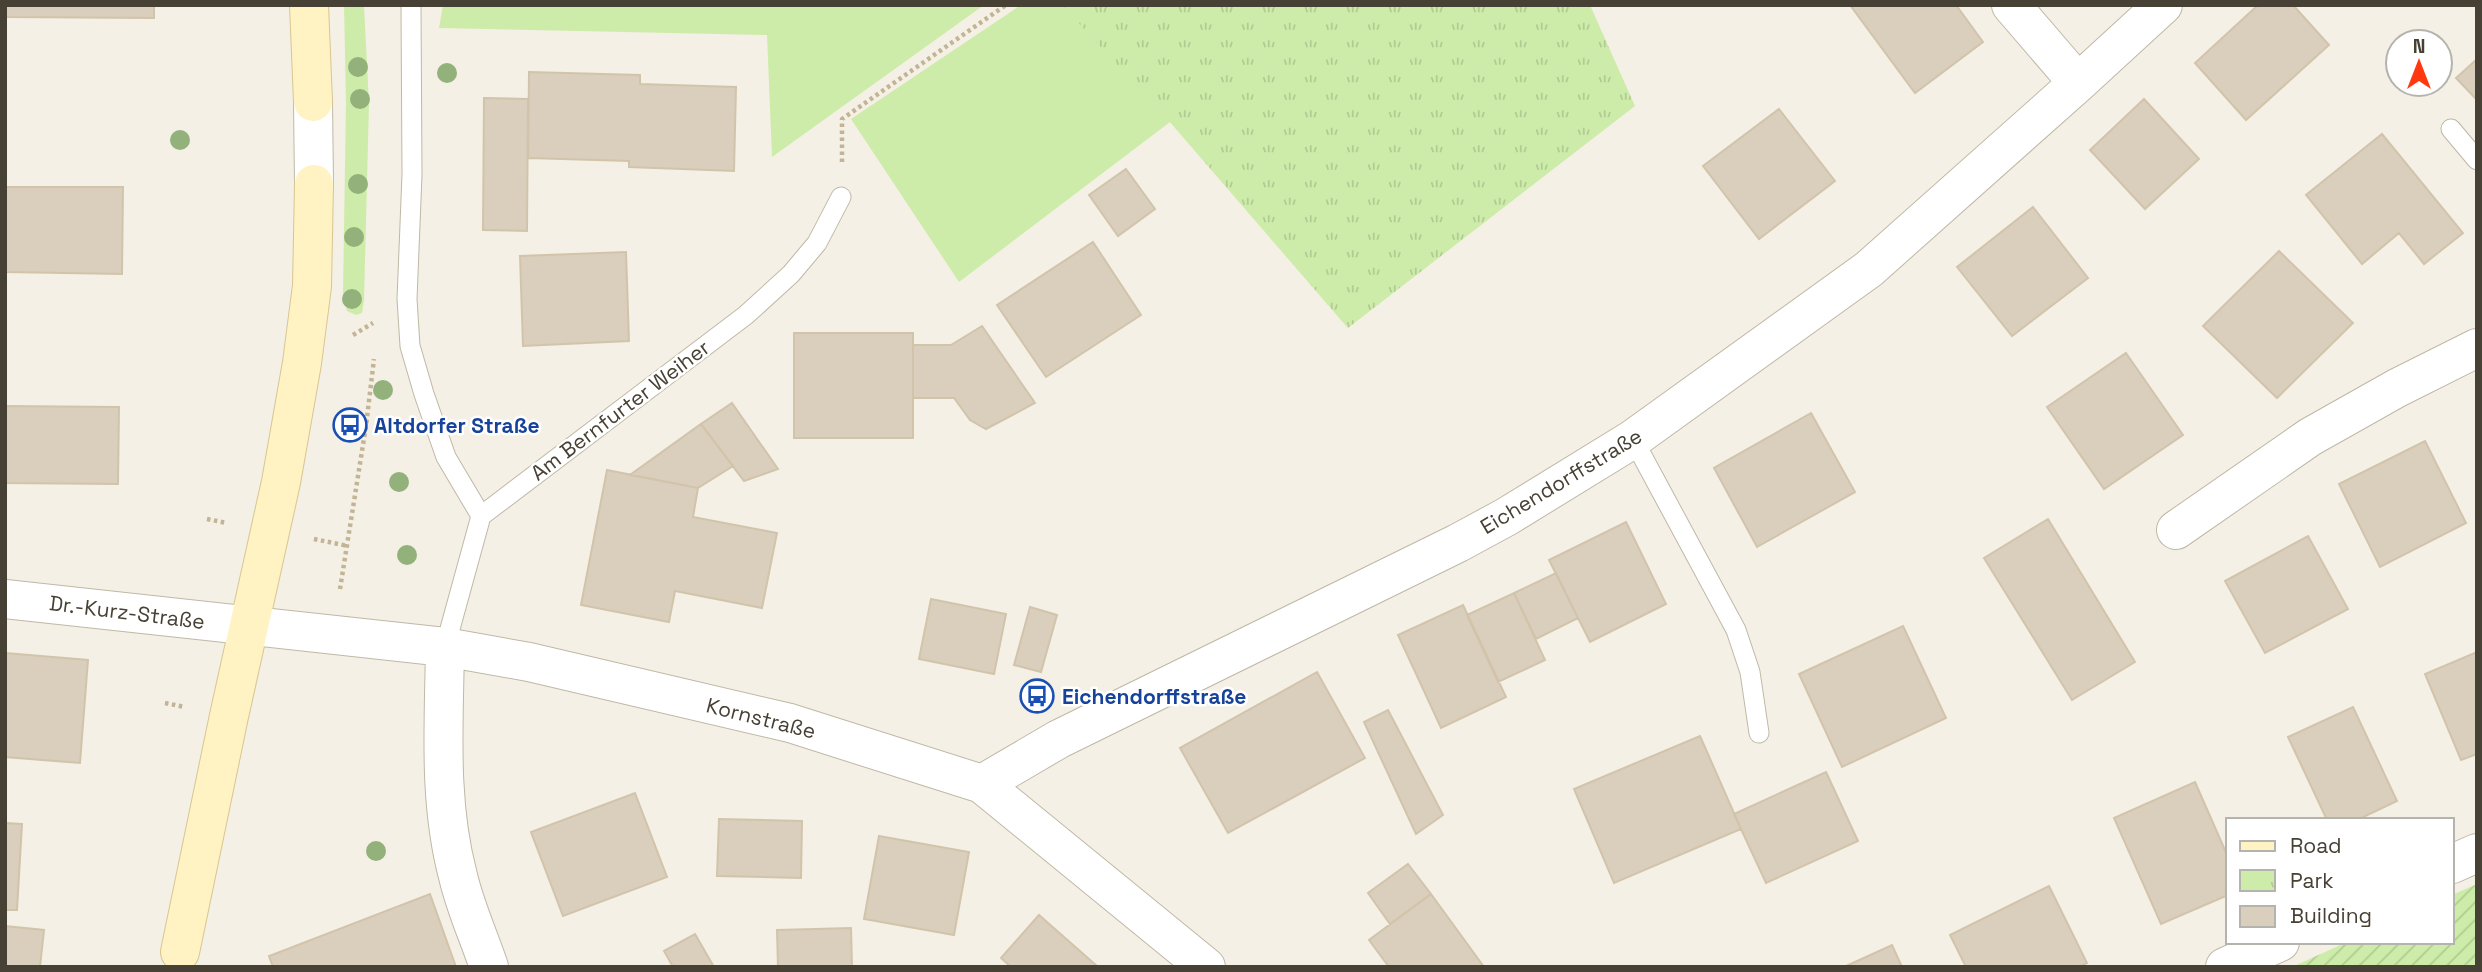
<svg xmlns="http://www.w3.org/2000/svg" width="2482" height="972" viewBox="0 0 2482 972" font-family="'Space Grotesk',sans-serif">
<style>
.grass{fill:#cdeca9}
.park{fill:url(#park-tufts)}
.garden{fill:url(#garden-furrows)}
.building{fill:#dacebc;stroke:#d2c4ab;stroke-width:2}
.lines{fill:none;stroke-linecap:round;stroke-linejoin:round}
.service-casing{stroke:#c0b8a6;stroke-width:21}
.minor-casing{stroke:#c0b8a6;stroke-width:40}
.tertiary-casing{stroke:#c0b8a6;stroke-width:40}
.secondary-casing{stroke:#d8c690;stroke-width:40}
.path{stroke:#c3b496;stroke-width:4.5;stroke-dasharray:3.5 3.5;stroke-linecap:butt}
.service{stroke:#fff;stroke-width:19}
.minor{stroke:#fff;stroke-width:38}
.tertiary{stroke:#fff;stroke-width:38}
.secondary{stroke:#fff2c3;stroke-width:38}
.tree{fill:#93b17a}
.labels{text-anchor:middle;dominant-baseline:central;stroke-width:5;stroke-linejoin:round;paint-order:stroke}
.street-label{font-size:21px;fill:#474034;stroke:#fff}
.transit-label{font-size:21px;font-weight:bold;fill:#164399;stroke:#fff;text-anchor:start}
</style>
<defs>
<pattern id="park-tufts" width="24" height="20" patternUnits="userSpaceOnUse" patternTransform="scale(1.75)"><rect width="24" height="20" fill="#cdeca9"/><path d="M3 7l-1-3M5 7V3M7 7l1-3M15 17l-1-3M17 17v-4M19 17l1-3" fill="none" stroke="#b1cb92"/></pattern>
<pattern id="garden-furrows" width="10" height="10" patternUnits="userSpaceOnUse" patternTransform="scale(1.75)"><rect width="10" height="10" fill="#cdeca9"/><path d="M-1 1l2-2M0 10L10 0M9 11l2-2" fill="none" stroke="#b1cb92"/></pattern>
</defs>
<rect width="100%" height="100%" fill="#f4f0e5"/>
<!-- grass -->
<path class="grass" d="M344,5H364L369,104L364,300L362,313L356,315L347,311L343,293L346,103Z
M443,5H984L772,157L767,35L439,28Z
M1021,5H1524L1348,328L1170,122L959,282L851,119Z"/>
<!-- park -->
<path class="park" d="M1062,5H1590L1635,106L1348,328L1170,122Z"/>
<!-- garden -->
<path class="garden" d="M2477,884V967H2292L2347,942H2452V895Z"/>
<!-- building -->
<path class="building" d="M5,5H154V18L5,17Z
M1850,5H1956L1983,42L1915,93Z
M2258,5H2293L2329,45L2246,120L2195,63Z
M2477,59V100L2456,78Z
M529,72L640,75V84L736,87L734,171L629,167V161L528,158Z
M484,98L528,99L527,231L483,230Z
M2144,99L2199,159L2145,209L2090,150Z
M1779,109L1835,181L1759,239L1703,166Z
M2382,134L2463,233L2424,264L2399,233L2362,264L2306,195Z
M1126,169L1155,209L1118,236L1089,195Z
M5,187H123L122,274L5,272Z
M2033,207L2088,278L2012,336L1957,267Z
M1093,242L1141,315L1046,377L997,305Z
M2279,251L2353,323L2277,398L2203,326Z
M626,252L629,341L523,346L520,256Z
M982,326L1035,403L986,429L970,420L954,398H913V345H951Z
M794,333H913V438H794Z
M2126,353L2183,435L2104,489L2047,407Z
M732,403L778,469L744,481L701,424Z
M5,406L119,407L118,484L5,483Z
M1811,413L1855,492L1757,547L1714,468Z
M701,424L733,466L698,488L630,475Z
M2425,441L2466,523L2380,567L2339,484Z
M607,470L698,488L693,517L777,533L762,608L675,591L669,622L581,605Z
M2048,519L2135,662L2072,700L1984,558Z
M1626,522L1666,604L1590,642L1549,560Z
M2308,536L2348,609L2265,653L2225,581Z
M1556,573L1578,618L1536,639L1514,593Z
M1514,593L1545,660L1498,682L1467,615Z
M931,599L1006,614L994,674L919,659Z
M1463,605L1506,697L1441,728L1398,635Z
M1030,607L1057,615L1041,672L1014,665Z
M1903,626L1946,718L1842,767L1799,674Z
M2477,652V754L2461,760L2425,674Z
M5,653L88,660L80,763L5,757Z
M1317,672L1365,758L1228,833L1180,748Z
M2353,707L2397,801L2357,820H2327L2288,737Z
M1388,710L1443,815L1416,834L1364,722Z
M1700,736L1741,829L1614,883L1574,789Z
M1826,772L1858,841L1766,883L1734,814Z
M2195,782L2228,857V895L2161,924L2114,818Z
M635,793L667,877L563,916L531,832Z
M719,819L802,821L801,878L717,876Z
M5,823L22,824L17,910H5Z
M879,836L969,852L954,935L864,919Z
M1408,864L1431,894L1390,924L1368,893Z
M2049,886L2087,963L2079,967H1966L1950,935Z
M430,894L456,967H273L269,956Z
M1431,894L1484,967H1389L1369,940Z
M1039,915L1097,966L1011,967L1001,958Z
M5,926L44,930L40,967H5Z
M851,928L852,967H778L777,930Z
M695,934L714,967H673L664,951Z
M1892,945L1902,967H1844Z"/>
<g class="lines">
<defs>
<path id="service" d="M411,5L412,175L407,299L410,346L424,394L446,457L481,516
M2451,129L2477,160
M1633,439L1736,630L1750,672L1759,733
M445,647L481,516L746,315L791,274L817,243L841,197"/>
<path id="minor" d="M2011,5L2078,83
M2176,530L2310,437L2397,388L2477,348
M5,599L445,647L529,662L790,723L982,784L1206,967
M445,647C444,724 438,801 458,876C465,907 479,937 489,967
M982,784L1059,739L1458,543L1506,517L1633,439L1869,269L2078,83L2163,5
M2452,864L2477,853
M2225,967L2280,942"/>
<path id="tertiary" d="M313,102L314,184"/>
<path id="secondary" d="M309,5L313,102
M180,952L229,716L281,482L302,363L312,286L314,184"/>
</defs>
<!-- service casing -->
<use href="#service" class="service-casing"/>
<!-- minor casing -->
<use href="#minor" class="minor-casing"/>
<!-- tertiary casing -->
<use href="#tertiary" class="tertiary-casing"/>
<!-- secondary casing -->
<use href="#secondary" class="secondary-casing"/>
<!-- path -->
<path class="path" d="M842,162V119L1006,5
M353,335L373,323
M350,425L366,426
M207,519L227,523
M314,539L348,546
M340,589L366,426L374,359
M165,703L185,707"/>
<!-- service -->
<use href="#service" class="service"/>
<!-- minor -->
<use href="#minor" class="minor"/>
<!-- tertiary -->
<use href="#tertiary" class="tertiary"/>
<!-- secondary -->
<use href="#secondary" class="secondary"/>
</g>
<!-- trees -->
<g class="tree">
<circle cx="358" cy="67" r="10"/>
<circle cx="447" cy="73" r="10"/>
<circle cx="360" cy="99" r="10"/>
<circle cx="180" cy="140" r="10"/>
<circle cx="358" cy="184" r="10"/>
<circle cx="354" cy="237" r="10"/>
<circle cx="352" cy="299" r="10"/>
<circle cx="383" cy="390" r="10"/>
<circle cx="399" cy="482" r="10"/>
<circle cx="407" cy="555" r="10"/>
<circle cx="376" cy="851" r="10"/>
</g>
<!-- icons -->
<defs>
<symbol id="bus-ring" viewBox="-11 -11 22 22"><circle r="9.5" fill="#fff" stroke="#1a4fb4" stroke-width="1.5"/><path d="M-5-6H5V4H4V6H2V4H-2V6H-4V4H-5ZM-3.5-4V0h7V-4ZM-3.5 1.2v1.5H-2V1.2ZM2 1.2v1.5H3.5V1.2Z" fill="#1a4fb4"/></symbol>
</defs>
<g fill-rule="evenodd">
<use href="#bus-ring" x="331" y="406" width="38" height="38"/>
<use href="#bus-ring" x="1018" y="677" width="38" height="38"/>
</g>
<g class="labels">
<!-- street labels -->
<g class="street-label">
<text transform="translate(620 410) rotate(-37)">Am Bernfurter Weiher</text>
<text transform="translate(1561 481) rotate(-31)">Eichendorffstraße</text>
<text transform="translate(127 612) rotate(7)">Dr.-Kurz-Straße</text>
<text transform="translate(761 718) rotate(14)">Kornstraße</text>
</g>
<!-- transit labels -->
<g class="transit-label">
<text x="374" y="425">Altdorfer Straße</text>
<text x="1062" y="696">Eichendorffstraße</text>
</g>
</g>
<!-- border -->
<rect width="2482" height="972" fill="none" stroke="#474034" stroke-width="14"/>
<!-- legend -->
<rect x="2226" y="818" width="228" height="126" fill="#ffffff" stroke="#b5b3ae" stroke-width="2"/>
<rect x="2240" y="841" width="35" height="10" fill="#fff2c3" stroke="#b5b3ae" stroke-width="2"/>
<text x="2290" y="853" font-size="21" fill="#474034">Road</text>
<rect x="2240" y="870" width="35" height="21" fill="url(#park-tufts)" stroke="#b5b3ae" stroke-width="2"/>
<text x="2290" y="888" font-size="21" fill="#474034">Park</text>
<rect x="2240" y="906" width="35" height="21" fill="#dacebc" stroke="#b5b3ae" stroke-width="2"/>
<text x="2290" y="923" font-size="21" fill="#474034">Building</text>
<!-- north arrow -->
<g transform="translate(2419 63)"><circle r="33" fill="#ffffff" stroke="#b5b3ae" stroke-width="2"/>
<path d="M0-5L12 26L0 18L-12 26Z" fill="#ff3810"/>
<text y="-10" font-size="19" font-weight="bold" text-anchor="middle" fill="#474034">N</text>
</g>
</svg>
